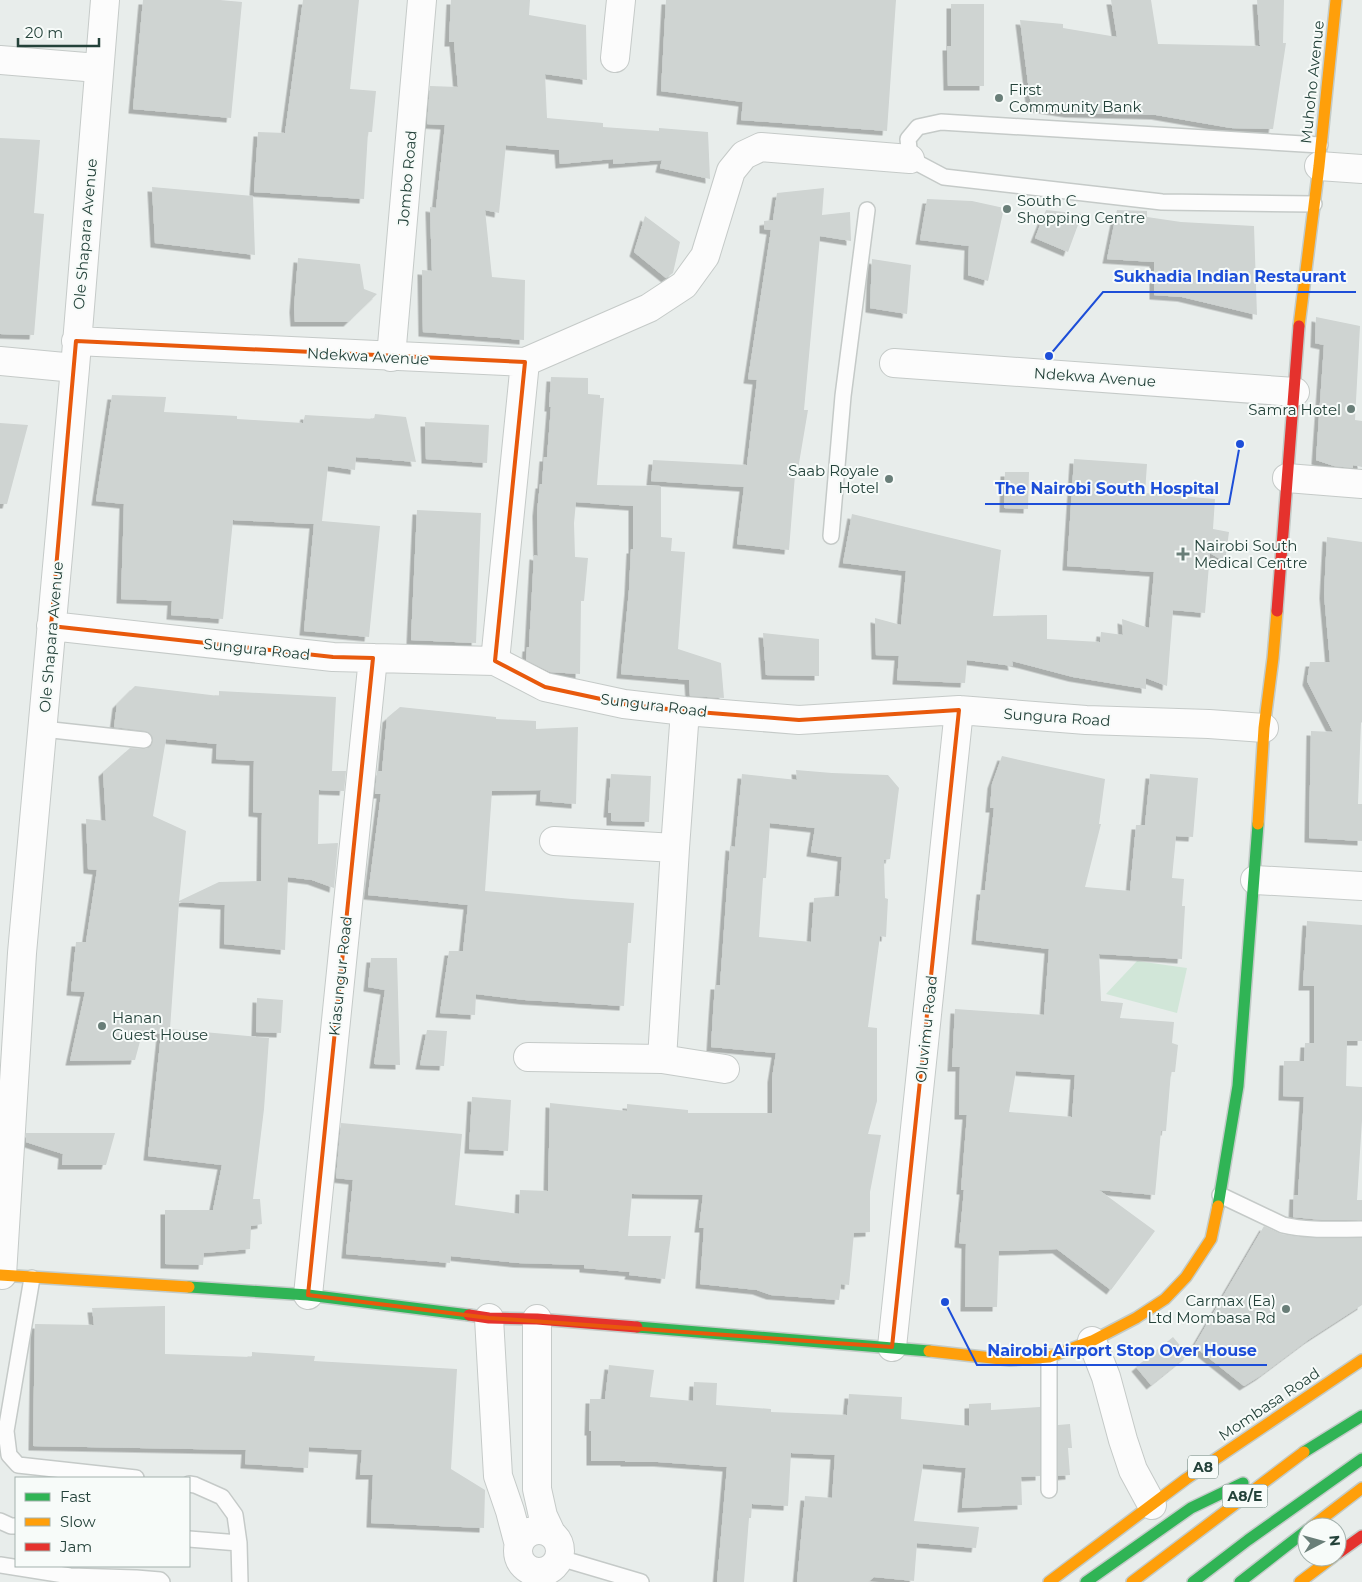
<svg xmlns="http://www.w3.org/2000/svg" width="1362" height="1582" viewBox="0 0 1362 1582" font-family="Montserrat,sans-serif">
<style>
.green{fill:#d1e6d8}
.building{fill:#cfd4d2;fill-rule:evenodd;filter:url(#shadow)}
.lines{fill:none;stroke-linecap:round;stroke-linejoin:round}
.lane-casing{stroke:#c5cac8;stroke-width:18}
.street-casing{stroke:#c5cac8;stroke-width:30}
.fast-casing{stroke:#c3cbc8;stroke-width:14}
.slow-casing{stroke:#c3cbc8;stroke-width:14}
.jam-casing{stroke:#c3cbc8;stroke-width:14}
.lane{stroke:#fcfcfc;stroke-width:15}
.street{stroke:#fcfcfc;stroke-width:28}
.fast{stroke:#30b455;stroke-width:11}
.slow{stroke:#ff9f0a;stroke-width:11}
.jam{stroke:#e5322d;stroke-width:11}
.marked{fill:none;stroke:#e8590c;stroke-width:4;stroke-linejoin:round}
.poi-dot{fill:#697e78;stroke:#f7fbf9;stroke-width:2}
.labels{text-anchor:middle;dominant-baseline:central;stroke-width:4;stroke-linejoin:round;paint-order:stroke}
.shield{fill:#f7fbf9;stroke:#637a73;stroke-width:1}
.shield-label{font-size:14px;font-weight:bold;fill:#24423a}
.street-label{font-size:15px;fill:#24423a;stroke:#f7fbf9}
.poi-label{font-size:15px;fill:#24423a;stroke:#f7fbf9;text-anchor:start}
.leader{fill:none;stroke:#1d4ed8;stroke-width:2}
.callout-dot{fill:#1d4ed8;stroke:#f7fbf9;stroke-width:2}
.callout-label{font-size:16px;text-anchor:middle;font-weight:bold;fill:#1d4ed8;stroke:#f7fbf9;stroke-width:4;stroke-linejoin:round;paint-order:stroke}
</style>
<defs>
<filter id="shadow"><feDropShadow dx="-4.5" dy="4.5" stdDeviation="0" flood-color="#0004"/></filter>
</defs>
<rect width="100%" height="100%" fill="#e8edeb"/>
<!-- green -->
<path class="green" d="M1137,961L1187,968L1177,1013L1106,994Z"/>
<!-- building -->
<path class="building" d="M143,0H220L242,2L231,118L133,109Z
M303,0H359L350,89L376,91L372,132H368L364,199L254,192L258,132L285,133Z
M451,0H530L529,15L586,25L587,80L545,74L547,118L603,123V127L659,131V128L708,132L710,179L660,168L662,160L613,164V159L560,164L559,150L506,145L499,213L485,210L492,277L525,280L524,340L423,332L422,270L432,271L430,207L436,208L445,125L427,124L430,86L458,87L454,42H449Z
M666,0H896L887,131L741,120L743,102L661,91Z
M1111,0H1151L1158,44L1260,46L1257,0H1284L1283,43H1286L1273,129L1231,128L1156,115L1069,113L1031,107L1020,20L1063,24V28L1117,37Z
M951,4H984V86H948L947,46H951Z
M0,138L40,140L34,213L44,214L34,335L0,334Z
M152,187L253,196L255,255L155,243Z
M824,188L822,215L850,212L851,241L820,236L804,410H808L797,475H795L789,550L737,544L744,487L651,481L653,460L747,465L757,380L748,379L771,230L764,229V221L773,220L777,193Z
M927,199L972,201L1004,208L988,281L968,275L969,246L920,240Z
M1046,210L1082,214L1068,252L1035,238Z
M1117,210L1147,211V217L1181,222L1254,226L1257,315L1182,297L1154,295V262L1107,259Z
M645,216L680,242L673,273L666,278L634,252Z
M298,258L360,264L364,289L377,294L348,322H295L294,308Z
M872,259L911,265L907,314L870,308Z
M1316,317L1360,326L1355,420L1362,421V467L1353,465V468L1334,466L1316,460L1324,345L1315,343Z
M551,377L588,378V394L600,395V398H604L597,485L661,486V537L672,538L671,551L685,552L678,649L721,663L724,698L690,696L689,680L621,674L629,590L631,549H633V506L576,502L574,523L575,557L588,558L584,601H581L580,674L550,672L526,660L527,647H529L534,555L538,556L537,512L540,484H542L544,457H547L551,407H549Z
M112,395L166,397L164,412L237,416V419L303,423L305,415L374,419L375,414L406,417L416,462L356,457L355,470L328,466L322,521L380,526L369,637L304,631L314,524L233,520L223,619L171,615L172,601L121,599L124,504L96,501Z
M425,422L489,425L487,463L426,459Z
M0,423L28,425L7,504H0Z
M1074,459L1147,464L1145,493L1215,499L1213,529L1229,532L1225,562L1210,553L1205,613L1173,610L1167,686L1146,678V689L1073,677L1012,661L1013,666L967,660L965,683L897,680L899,656L876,655L875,618L901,625L906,571L843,563L852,514L1001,550L993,616L1047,615V639L1100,642L1101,632L1123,635L1122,619L1149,628L1154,572L1067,566Z
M1005,472H1029L1028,509L1004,508Z
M417,510L481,513L476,643L411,640Z
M1327,537L1362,542V723L1361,722L1358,804H1362V841L1309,838L1311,731L1333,732L1307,681L1310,662H1330L1324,594Z
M763,633L819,639V676L766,675Z
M135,686L219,696V691L336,697L332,771H346L344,791L319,790L318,844L338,843L334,888L312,880L288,877L285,950L224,944L225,905L179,902L170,1029L269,1038L264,1109L253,1199H260L262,1224L251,1226L250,1249L204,1253L203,1265L165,1264V1210H213L222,1165L148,1156L161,1034L143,1030L135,1060L70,1061L85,992L71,991L76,942H86L97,870L88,869L86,819L106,821L103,772L130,748L147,749L151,746L153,741L152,736L145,731L114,727L117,704ZM166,739L217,744L216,759L254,761L253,812L262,813L261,881L219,882L179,901L186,831L153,816Z
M400,707L496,717V719L536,721V729L578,727L576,804L540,801L541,790L492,791L485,891L572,899L634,903L631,943H628L624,1006L525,1000L476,994L475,1015L440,1013L449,951H463L468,905L368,895L381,794H375L377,771H382L387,718Z
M1002,756L1105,779L1099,824H1101L1085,887L1130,891L1136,825H1145L1150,774L1198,778L1193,837L1176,836L1172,878L1184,879L1182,906H1185L1182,959L1099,954L1101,1001L1123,1003L1120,1018L1174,1022L1172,1043L1178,1045L1175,1072H1171L1166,1131H1161L1155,1195L1099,1190L1155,1231L1111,1290L1057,1249L999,1251L997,1307H965L966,1244L959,1243L964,1190H961L967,1115H959L960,1067H952L955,1009L1044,1015L1049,949L976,940L981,890H985L994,808H990L992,784ZM1016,1071L1075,1075L1072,1117L1009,1112Z
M796,770L832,773L888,775L899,788L890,859L884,860L885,898L888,899L886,937L880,936L868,1027L877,1028V1101L868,1134L881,1135L870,1192V1232L854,1233L849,1285L841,1284L839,1300L771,1295L757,1290L700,1284L704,1228H699L703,1195L632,1194L628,1236H671L665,1279L629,1275L630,1272L584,1268V1265L518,1263L451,1256L450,1263L346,1254L353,1180L336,1178L341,1123L462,1134L455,1205L519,1214L520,1190L548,1191L550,1103L627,1111V1104L688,1110V1113H772V1078L776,1053L711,1047L713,1014L715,985H720L730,846L735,847L742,774L797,780ZM770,823L815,828L811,852L842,857L839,896L814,898L811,942L759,937L763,878H766Z
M611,774L651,776L649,822L611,821V813H608Z
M1307,921L1362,925V1041H1347L1346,1086L1362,1087V1120L1357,1200H1362V1220H1322L1293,1217L1294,1195H1298L1304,1097L1283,1096L1284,1061H1304L1305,1043H1314V986H1303Z
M371,958H397L400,1065L374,1064L385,990L368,987Z
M257,998L283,1000L281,1033L256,1032Z
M427,1030L447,1031L444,1066L420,1065Z
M472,1097L511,1100L508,1151L469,1149Z
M26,1133H115L106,1165H62L63,1154L26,1142Z
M1264,1226L1281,1234L1301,1237L1362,1238V1305L1308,1340L1260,1376L1244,1386L1194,1346Z
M165,1306V1354L252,1357V1352L315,1356L314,1361L457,1369L451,1469L485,1490L484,1528L371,1523L373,1475H360L362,1450L309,1447L308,1468L245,1464L246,1450L33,1446L35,1324L94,1325L92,1308Z
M1173,1337L1188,1355L1151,1385L1136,1367Z
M609,1365L654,1370L650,1397L693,1401L694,1382L717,1383L716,1405L771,1409V1412L847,1415L849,1394L902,1397L901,1419L969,1426V1404L991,1403V1410L1040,1407V1476L1021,1477L1022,1505L962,1508L966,1468L923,1464L914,1521L979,1527L976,1548L917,1543L914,1581L874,1577L868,1582H797L805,1496L832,1498L835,1455L791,1453L788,1506L752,1504L751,1518H749L744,1582H717L727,1467L658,1462H625V1461H591V1431H589L590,1399H605Z
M1070,1424L1072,1448H1068L1070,1475L1058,1476V1425Z"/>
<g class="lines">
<defs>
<path id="lane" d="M1314,204L1162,202L944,177L910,159L908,139L918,127L941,122L1320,145
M831,536L843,396L867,210
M43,729L144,740
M1220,1195L1283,1225C1308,1231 1335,1229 1362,1229
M32,1278L6,1431L9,1455L18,1465L136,1478
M1049,1357V1490
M189,1484L195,1485L222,1497L235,1515L239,1543L240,1582
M0,1521L11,1526H16
M189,1539L239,1543
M560,1558L641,1582
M0,1565L70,1576L136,1578L160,1580L162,1582"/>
<path id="street" d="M615,58L621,0
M0,60L98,68
M1319,166L1362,169
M76,341L525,362L649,308L684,285L705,256L731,171L744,155L761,147L910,159
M391,357L422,0
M0,361L75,368
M894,363L1295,392
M1287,478L1362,484
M51,626L333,657L495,661L545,687L624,704L685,711L799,720L959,710L1086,720L1209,724L1264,728
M495,661L525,362
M554,841L675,848L685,711
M1255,880L1362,886
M528,1057L662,1059L675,848
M662,1059L725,1069
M2,1275L22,953L75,368L105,0
M308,1295L373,658
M489,1318L498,1476L510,1511L519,1545
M537,1319V1489L543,1516L551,1533
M1092,1341L1106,1377L1123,1440L1133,1470L1152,1505
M892,1347L959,710
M518 1551a21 21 0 1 1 42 0a21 21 0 1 1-42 0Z"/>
<path id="fast" d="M1218,1206L1238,1086L1258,824
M189,1287L308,1295L469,1315
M637,1327L929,1351
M1304,1452L1362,1416
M1086,1582L1191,1508L1243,1483
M1193,1582L1248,1540L1362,1459
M1240,1582L1307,1530"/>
<path id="slow" d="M1299,326L1319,166L1336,0
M1258,824L1264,728L1273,658L1277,611
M0,1275L189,1287
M929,1351L1010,1360L1049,1357L1092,1341L1136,1318L1165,1299L1186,1277L1211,1239L1218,1206
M1311,1527L1362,1488
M1049,1582L1186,1479L1362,1360
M1132,1582L1304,1452
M1300,1582L1333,1557"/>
<path id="jam" d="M1277,611L1299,326
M469,1315L489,1318L537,1319L637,1327
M1337,1554L1362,1536"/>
</defs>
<!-- lane casing -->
<use href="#lane" class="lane-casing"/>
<!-- street casing -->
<use href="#street" class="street-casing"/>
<!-- fast casing -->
<use href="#fast" class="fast-casing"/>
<!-- slow casing -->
<use href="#slow" class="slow-casing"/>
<!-- jam casing -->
<use href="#jam" class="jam-casing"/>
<!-- lane -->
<use href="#lane" class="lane"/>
<!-- street -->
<use href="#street" class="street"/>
<!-- fast -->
<use href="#fast" class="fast"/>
<!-- slow -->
<use href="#slow" class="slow"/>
<!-- jam -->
<use href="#jam" class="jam"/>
</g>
<!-- marked area -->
<path class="marked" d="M76,341L525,362L495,661L545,687L624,704L685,711L799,720L959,710L892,1347L489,1318L308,1295L373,658L333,657L51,626Z"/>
<!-- markers -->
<g class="poi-dot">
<circle cx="999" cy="98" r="5"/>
<circle cx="1007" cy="209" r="5"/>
<circle cx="1351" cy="409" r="5"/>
<circle cx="889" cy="479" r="5"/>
<path d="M1180.5 546.5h5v5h5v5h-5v5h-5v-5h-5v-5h5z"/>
<circle cx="102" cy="1026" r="5"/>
<circle cx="1286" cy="1309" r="5"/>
</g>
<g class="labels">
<!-- shield labels -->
<g class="shield">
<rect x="1188" y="1455.5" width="30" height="23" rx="4"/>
<rect x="1222.5" y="1484.5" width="45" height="23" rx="4"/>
</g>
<g class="shield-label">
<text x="1203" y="1467">A8</text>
<text x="1245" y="1496">A8/E</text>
</g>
<!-- street labels -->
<g class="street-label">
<text transform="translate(1312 82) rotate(-84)">Muhoho Avenue</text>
<text transform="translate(407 178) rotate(-85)">Jombo Road</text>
<text transform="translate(85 234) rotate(-85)">Ole Shapara Avenue</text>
<text transform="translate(368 356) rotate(3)">Ndekwa Avenue</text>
<text transform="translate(1095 377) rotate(4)">Ndekwa Avenue</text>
<text transform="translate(51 637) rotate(-85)">Ole Shapara Avenue</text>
<text transform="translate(257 649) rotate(6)">Sungura Road</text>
<text transform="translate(654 705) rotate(7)">Sungura Road</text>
<text transform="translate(1057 717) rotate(4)">Sungura Road</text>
<text transform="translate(340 976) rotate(-84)">Kiasungur Road</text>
<text transform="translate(926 1029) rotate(-84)">Oluvimu Road</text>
<text transform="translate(1269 1404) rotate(-34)">Mombasa Road</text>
</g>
<!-- poi labels -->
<g class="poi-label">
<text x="1009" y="89">First<tspan x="1009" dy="17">Community Bank</tspan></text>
<text x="1017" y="200">South C<tspan x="1017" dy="17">Shopping Centre</tspan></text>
<text x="1341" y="409" text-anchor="end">Samra Hotel</text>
<text x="879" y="470" text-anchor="end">Saab Royale<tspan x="879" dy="17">Hotel</tspan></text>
<text x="1194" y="545">Nairobi South<tspan x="1194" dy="17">Medical Centre</tspan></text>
<text x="112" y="1017">Hanan<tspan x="112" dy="17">Guest House</tspan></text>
<text x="1276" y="1300" text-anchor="end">Carmax (Ea)<tspan x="1276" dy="17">Ltd Mombasa Rd</tspan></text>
</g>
</g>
<!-- callouts -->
<path class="leader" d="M1049 356L1103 292H1356M1240 444L1229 504H985M945 1302L977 1365H1267"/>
<g class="callout-dot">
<circle cx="1049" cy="356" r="5"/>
<circle cx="1240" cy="444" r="5"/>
<circle cx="945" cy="1302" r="5"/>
</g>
<g class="callout-label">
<text x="1230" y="282">Sukhadia Indian Restaurant</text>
<text x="1107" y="494">The Nairobi South Hospital</text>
<text x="1122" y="1356">Nairobi Airport Stop Over House</text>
</g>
<!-- legend -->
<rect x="15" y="1477" width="175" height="90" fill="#f7fbf9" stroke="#a3b1ad"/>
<rect x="25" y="1493" width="25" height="8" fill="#30b455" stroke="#a3b1ad"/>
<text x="60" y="1502" font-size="15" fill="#24423a">Fast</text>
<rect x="25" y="1518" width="25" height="8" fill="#ff9f0a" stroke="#a3b1ad"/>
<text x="60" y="1527" font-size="15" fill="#24423a">Slow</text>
<rect x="25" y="1543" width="25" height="8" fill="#e5322d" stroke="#a3b1ad"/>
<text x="60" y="1552" font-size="15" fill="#24423a">Jam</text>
<!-- north arrow -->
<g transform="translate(1322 1542) rotate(84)"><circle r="24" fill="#f7fbf9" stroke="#a3b1ad"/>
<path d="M0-4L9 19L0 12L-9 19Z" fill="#697e78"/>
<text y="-8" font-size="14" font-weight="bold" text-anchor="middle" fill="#24423a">N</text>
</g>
<!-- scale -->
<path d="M18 38v8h81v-8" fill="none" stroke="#24423a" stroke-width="2.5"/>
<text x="25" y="38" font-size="15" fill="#24423a" stroke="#f7fbf9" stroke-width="4" paint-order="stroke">20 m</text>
</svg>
